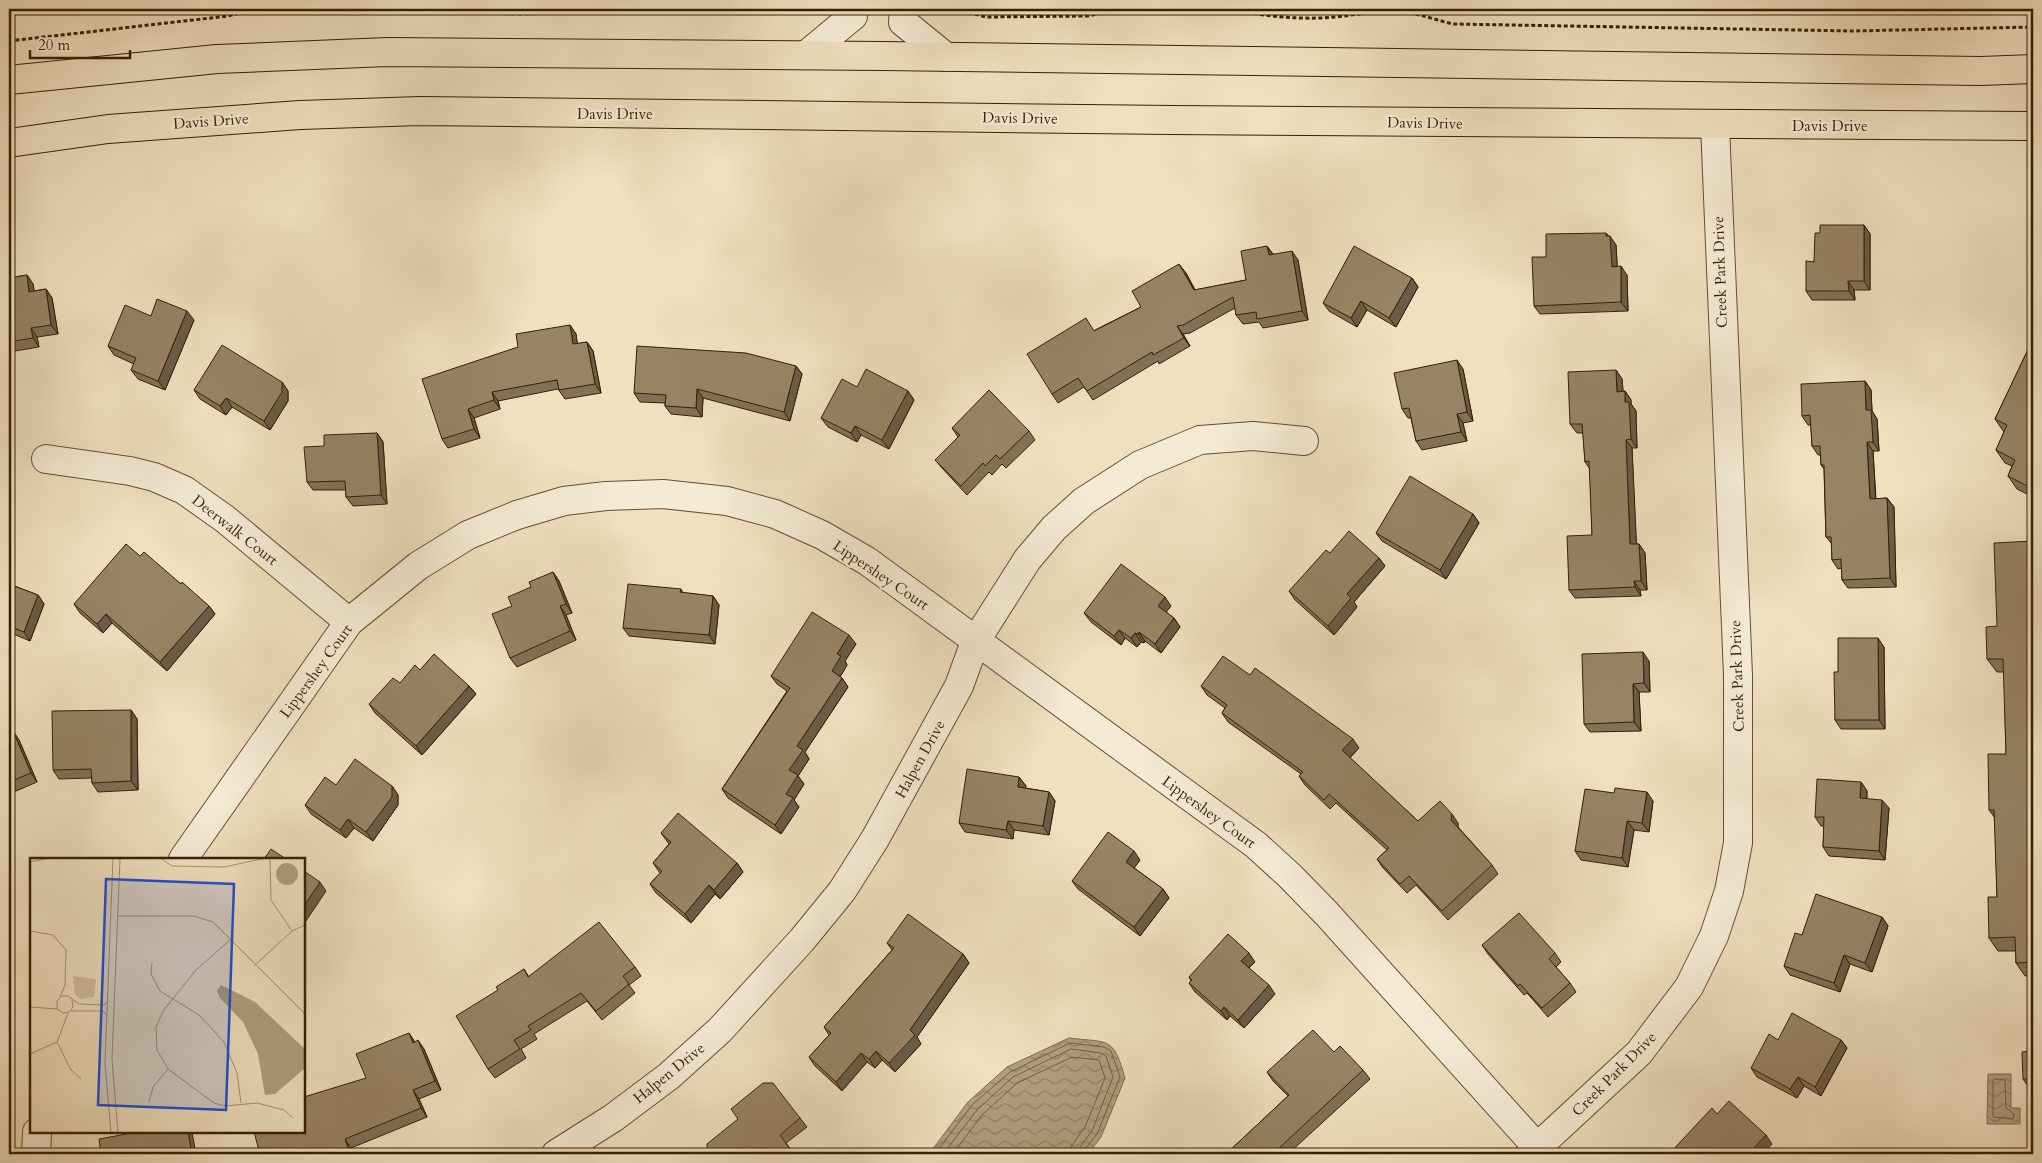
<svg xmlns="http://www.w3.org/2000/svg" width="2042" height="1163" viewBox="0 0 2042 1163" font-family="Cardo,serif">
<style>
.water{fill:url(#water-waves);stroke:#816b4f}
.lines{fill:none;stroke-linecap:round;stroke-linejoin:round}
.shore{stroke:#745e42;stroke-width:1}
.minor-casing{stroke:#664e34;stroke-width:30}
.major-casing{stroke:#381e05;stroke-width:30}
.path{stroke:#381e05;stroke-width:3;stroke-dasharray:4 2.5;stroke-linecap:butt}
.minor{stroke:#f5ebd5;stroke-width:28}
.major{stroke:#efe0bf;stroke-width:28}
.wall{fill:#827158;stroke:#381e05}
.shaded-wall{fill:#6a5c47;stroke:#381e05}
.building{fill:#978366;stroke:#381e05}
.labels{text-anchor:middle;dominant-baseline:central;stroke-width:4.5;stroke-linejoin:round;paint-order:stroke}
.street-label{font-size:15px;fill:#381e05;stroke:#f5ebd5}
.inset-road{fill:none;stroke:#a69275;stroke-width:1}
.view{fill:#1d4ed8;fill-opacity:0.15;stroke:#1d4ed8;stroke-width:2.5}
.inset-edge{fill:none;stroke:#381e05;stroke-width:2.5}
</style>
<defs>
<pattern id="water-waves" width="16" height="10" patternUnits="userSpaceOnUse" patternTransform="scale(1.25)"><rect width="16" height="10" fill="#b19e80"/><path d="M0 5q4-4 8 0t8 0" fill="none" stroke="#918067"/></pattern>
</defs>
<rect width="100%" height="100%" fill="#efe0bf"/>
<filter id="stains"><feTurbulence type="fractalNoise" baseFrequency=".004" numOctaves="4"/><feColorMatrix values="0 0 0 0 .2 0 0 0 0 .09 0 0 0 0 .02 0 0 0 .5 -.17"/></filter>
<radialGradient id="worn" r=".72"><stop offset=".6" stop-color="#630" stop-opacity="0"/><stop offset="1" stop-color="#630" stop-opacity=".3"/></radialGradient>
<!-- water -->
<path class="water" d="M1069,1038C1110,1043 1113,1036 1125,1078L1101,1137L1088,1154H929L968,1102L1007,1067Z
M1988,1074H2011V1108H2020V1124H1987Z"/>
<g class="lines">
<!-- shore -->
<path class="shore" d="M1995,1079L2005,1080L2006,1108L2014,1114L2013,1119L1993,1117V1081Z
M935,1154L972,1105L1010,1072L1070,1043L1104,1047L1111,1051L1120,1077L1097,1134L1085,1149L1084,1154
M943,1154L977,1110L1013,1077L1071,1049L1101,1053L1106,1056L1113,1077L1092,1131L1080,1147L1078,1154
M953,1154L982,1115L1017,1083L1072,1057L1099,1060L1105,1078L1085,1127L1072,1145L1071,1154"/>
<defs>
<path id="minor" d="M904,9L903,22L946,57
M806,55L853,16V9
M46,459L130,471L154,477L184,490L225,519L349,622
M183,859L349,622L418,566L468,535L517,515L564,501L606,496L663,494L727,501L775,514L822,535L867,561L1256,845L1290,876L1327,914L1537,1147
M36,1154L37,1132
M556,1154L613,1118L669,1076L720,1030L802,940L842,891L875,839L959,686L975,642L1027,560L1054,528L1084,501L1140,465L1200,440L1253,436L1304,441
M1530,1154L1639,1053L1689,987L1714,936L1729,891L1738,843V675L1715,125"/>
<path id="major" d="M9,80L217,59L387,52L882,56L1981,71L2033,69
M9,143L108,129L300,115L420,111L1172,120L2033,126"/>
</defs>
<!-- minor casing -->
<use href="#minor" class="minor-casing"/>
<!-- major casing -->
<use href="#major" class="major-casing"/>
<!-- path -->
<path class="path" d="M328,9H336
M466,9C501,15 536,16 571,9
M756,9L784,12L811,10
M956,9L986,17L1088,16L1119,9
M1228,9C1259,15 1289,19 1320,18C1349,17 1377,9 1405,13C1422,14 1438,21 1454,24L1853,31L2033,27
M9,41L228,16L255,9"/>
<!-- minor -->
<use href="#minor" class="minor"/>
<!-- major -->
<use href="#major" class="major"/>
</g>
<!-- wall -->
<path class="wall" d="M1864,225L1870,234V290H1854L1855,300H1812L1806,291L1814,262L1820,233Z
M1606,233L1616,245L1617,267L1627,275L1628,311L1540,314L1534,306Z
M1267,246L1273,254L1298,260L1308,320L1263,328L1259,322L1243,324L1236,315L1235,308L1190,333L1183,334L1190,346L1159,364L1158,361L1093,400L1084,387L1058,403L1052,394L1095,330L1141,307L1186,273L1195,290L1246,280Z
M27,275L33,284L34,291L46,289L52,298L58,334L37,337L39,347L9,352V278Z
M1412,278L1418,287L1396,327L1367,310L1357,327L1329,311L1323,303Z
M151,316L194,320L165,390L138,379L131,370L134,364L114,355L108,346Z
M570,325L576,334L577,344L587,342L593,351L601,393L565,399L558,389L498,401L500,409L474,418L480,438L448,448L442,439L518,347Z
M2033,339V497L2017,489L2008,476L2012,466L2005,463L1996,450L2004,432L1995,419Z
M796,366L802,374L790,421L703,398L702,417L671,414L665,406V403L640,402L634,393Z
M1463,369L1473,421L1463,423L1467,441L1422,450L1416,441L1411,418H1408L1402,409Z
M1616,370L1622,379L1623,392L1625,391L1631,400V404L1636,411L1637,448H1632L1636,544H1639L1645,553L1647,590H1640L1641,596L1575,598L1569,590L1592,535L1590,469L1585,462L1583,433H1577L1570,424Z
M1865,381L1871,390L1872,411L1877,419L1879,451H1873L1876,499L1887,498L1894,507L1896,587L1848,588L1842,580V568L1838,569L1832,560V544L1826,537L1824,469L1821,465V455H1818L1812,446L1811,425H1808L1802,416Z
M282,382L288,391V401L270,430L232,407L226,415L200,399L194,390Z
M857,387L908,391L914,400L889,449L861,435L857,442L828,427L821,418Z
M952,428L1029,431L1035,440L1006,468L1002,464L992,475L989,472L967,495L942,468L935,460L958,437Z
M377,433L383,442L387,504L353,506L346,497V490H313L307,482L324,446Z
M1473,514L1479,523L1446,579L1382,541L1376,533Z
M2033,541V975L2025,976L2016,963V951H1998L1989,938L1997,897L1995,818L1989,810L2006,754L2004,672H1997L1987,659Z
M1330,553L1379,558L1385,566L1354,602L1357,607L1334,635L1295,600L1289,591Z
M140,556L181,584L209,606L215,614L167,671L112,623L103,633L80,613L74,604Z
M553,572L559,581L572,613L566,615L576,640L517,667L510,658L512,606L531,587Z
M9,584L38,595L44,604L30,641L9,632Z
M681,589L683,593L713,596L719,605L715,644L629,636L623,628Z
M1171,606L1166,612L1174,618L1180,627L1161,653L1145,641L1144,643L1141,642L1137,647L1125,638L1121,645L1091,622L1084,613Z
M856,644L845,661L847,665L840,677L842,678L848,687L805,752L809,759L798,776L804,784L794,800L799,807L781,834L728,798L722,789L787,691L777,684L771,676Z
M1884,647L1885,729H1841L1835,720L1838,672Z
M1649,661L1650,692H1639L1641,731L1590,732L1584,724Z
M1250,675L1359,748L1350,758L1418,821L1458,823V827L1492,865L1498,874L1448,920L1416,885L1407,893L1383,868L1377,859L1387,850L1336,803L1330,809L1305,785L1299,776L1301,774L1228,722L1222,713L1225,708L1207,695L1201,686Z
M400,683L469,686L476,694L422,755L375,713L369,704Z
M131,710L137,719L138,790L98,792L92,783V778L59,779L53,770Z
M13,731L19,740L37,782L9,794V732Z
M1019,777L1026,786L1025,788L1049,792L1055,801L1049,835L1014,830L1013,839L965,832L959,823Z
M1861,782L1867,791V799L1889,808L1885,860L1829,856L1823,847L1824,826H1821L1815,817Z
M336,785L392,786L398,795V805L373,841L354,828L346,838L311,814L305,805Z
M1653,801L1649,832L1634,830L1628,867L1581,860L1575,851Z
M661,833L737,863L743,872L720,899L715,894L691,923L656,893L650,884L660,873L653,863L669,844Z
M1140,860L1134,868L1163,889L1169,898L1140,936L1078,889L1072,881Z
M1882,917L1888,926L1872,972L1850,964L1840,992L1790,975L1784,966L1802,935Z
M887,943L963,954L969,963L917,1037L921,1044L895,1072L882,1060L875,1068L867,1062L842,1091L815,1066L809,1057L829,1035L824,1027L892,950Z
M1482,945L1555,953L1561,962L1556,967L1570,983L1576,992L1548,1017L1527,993L1524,995L1488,954Z
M1255,962L1249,968L1275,994L1244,1028L1230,1016L1227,1020L1195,992L1189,983L1191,981L1189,977Z
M635,967L641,976L629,985L635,993L602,1020L587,1001L534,1034L537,1039L521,1049L526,1058L495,1078L488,1069L498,990L524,969L529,977Z
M1778,1040H1841L1847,1048L1821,1096L1804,1086L1797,1098L1757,1077L1751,1068Z
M415,1042L424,1049L441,1090L419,1099L427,1117L351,1148L353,1154H260L366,1078Z
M2033,1051V1092H2032L2023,1079Z
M1334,1052L1363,1070L1370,1079L1288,1154H1226L1288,1096L1273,1081L1267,1072Z
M800,1118L807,1127L786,1143L794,1154H707Z"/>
<!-- shaded-wall -->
<path class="shaded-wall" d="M1864,225L1870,234V290L1864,281Z
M1606,233L1610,239V236L1616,245L1618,276L1612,267Z
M1267,246L1273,255H1269Z
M1292,251L1298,260L1308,320L1302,311Z
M1179,264L1186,273L1200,299L1194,290Z
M1621,266L1627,275L1628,311L1621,302Z
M27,275L33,284L36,301L29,292Z
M1412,278L1418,287L1396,327L1389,318Z
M1848,281L1854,290L1855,300L1849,291Z
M46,289L52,298L58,334L51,325Z
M1361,301L1367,310L1357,327L1351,318Z
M187,311L194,320L165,390L158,381Z
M570,325L576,334L579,353L573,344Z
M1177,326L1183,334L1190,346L1184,338Z
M31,328L37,337L39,347L33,338Z
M587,342L593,351L601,393L595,384Z
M1457,360L1463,369L1473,421L1467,412Z
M796,366L802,374L790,421L784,412Z
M1616,370L1622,379L1624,401L1617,392Z
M1865,381L1871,390L1872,411L1877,419L1879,451L1873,442L1866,410Z
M282,382L288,391V401L270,430L264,421Z
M697,389L703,398L702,417L696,408Z
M908,391L914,400L889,449L882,440Z
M1625,391L1631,400V404L1636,411L1637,448L1631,439L1625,402Z
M492,392L498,401L500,409L494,400Z
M226,398L232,407L226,415L220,406Z
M468,409L474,418L480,438L474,429Z
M1457,414L1463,423L1467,441L1461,432Z
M855,426L861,435L857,442L851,433Z
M377,433L383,442L387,504L381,495Z
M1626,440L1632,448L1637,553L1630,544Z
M1867,442L1873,451L1876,508L1870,499Z
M1887,498L1894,507L1896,587L1890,578Z
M1473,514L1479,523L1446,579L1440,570Z
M1639,544L1645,553L1647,590L1641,581Z
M1379,558L1385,566L1354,602L1357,607L1334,635L1328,626L1347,594Z
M553,572L559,581L572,613L566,604Z
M1634,581L1640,590L1641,596L1635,587Z
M38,595L44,604L30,641L24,632Z
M713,596L719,605L715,644L709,635Z
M1165,597L1171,606L1164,615L1158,606Z
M209,606L215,614L167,671L160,662Z
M560,606L566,615L576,640L570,631Z
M106,614L112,623L103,633L97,624Z
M1174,618L1180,627L1161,653L1155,644Z
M1119,630L1125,638L1121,645L1114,636Z
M1139,632L1145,641L1144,643L1138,634Z
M1135,633L1141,642L1137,647L1131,638Z
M849,635L856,644L845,661L847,665L838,680L832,671L837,654Z
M1878,638L1884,647L1885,729L1879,720Z
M1643,652L1649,661L1650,692L1644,683Z
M842,678L848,687L805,752L809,759L798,776L804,784L794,800L799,807L781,834L775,825L786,794L789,770L797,746Z
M1633,684L1639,692L1641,731L1634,722Z
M469,686L476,694L422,755L416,746Z
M131,710L137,719L138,790L131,781Z
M13,731L19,740L37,782L31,773Z
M1353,739L1359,748L1348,759L1342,750Z
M1019,777L1026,786L1024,796L1018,787Z
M1861,782L1867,791L1866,807L1860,798Z
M392,786L398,795V805L373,841L366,832Z
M1049,792L1055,801L1049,835L1043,826Z
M1647,792L1653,801L1649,832L1642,823Z
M1882,800L1889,808L1885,860L1879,851Z
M1452,814L1458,823V829L1451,820Z
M348,819L354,828L346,838L340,830Z
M1008,821L1014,830L1013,839L1006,830Z
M1627,821L1634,830L1628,867L1622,858Z
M1134,851L1140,860L1132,871L1126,862Z
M737,863L743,872L720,899L714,890Z
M320,882L326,891L304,924V906Z
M709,885L715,894L691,923L685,914Z
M1163,889L1169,898L1140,936L1134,927Z
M1882,917L1888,926L1872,972L1865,963Z
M1249,953L1255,962L1247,969L1241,961Z
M963,954L969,963L917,1037L921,1044L895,1072L889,1063L910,1030Z
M1844,955L1850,964L1840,992L1834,983Z
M1269,985L1275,994L1244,1028L1238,1020Z
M1224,1007L1230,1016L1227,1020L1221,1011Z
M409,1033L415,1042L413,1043Z
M418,1040L424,1049L441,1090L435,1081Z
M1841,1040L1847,1048L1821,1096L1815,1087Z
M876,1051L882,1060L875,1068L869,1059Z
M861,1053L867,1062L842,1091L836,1082Z
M1798,1077L1804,1086L1797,1098L1790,1089Z
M413,1090L419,1099L427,1117L421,1108Z
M188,1132H192L196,1154H192Z
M1766,1135L1772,1144L1763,1154H1748Z
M345,1139L351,1148L353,1154H350Z"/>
<!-- building -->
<path class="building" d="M1820,225H1864V281H1848L1849,291H1806V261L1814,262L1815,233H1820Z
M1606,233V236H1610L1612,267L1621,266V302L1534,306L1532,257H1546V234Z
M1267,246L1269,255L1292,251L1302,311L1257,319L1256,312L1236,315L1233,297L1183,325L1177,326L1184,338L1153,355L1152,352L1087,391L1078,378L1052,394L1027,354L1086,318L1094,331L1141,307L1132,291L1179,264L1194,290L1246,280L1241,251Z
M1354,246L1412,278L1389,318L1361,301L1351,318L1323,303Z
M27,275L29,292L46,289L51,325L31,328L33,338L9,342V278Z
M157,299L187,311L158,381L131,370L136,358L108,346L125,305L151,316Z
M570,325L573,344L587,342L595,384L559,390L557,380L492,392L494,400L468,409L474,429L442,439L422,379L518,347L516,334Z
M2033,339V489L2008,476L2015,460L1996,450L2007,425L1995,419Z
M222,345L282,382V392L264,421L226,398L220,406L194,390Z
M637,346L746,353L796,366L784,412L697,389L696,408L665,406L666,395L634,393Z
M1457,360L1467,412L1457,414L1461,432L1416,441L1409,408L1402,409L1394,373Z
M866,369L908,391L882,440L855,426L851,433L821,418L842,379L857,387Z
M1616,370L1617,392L1625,391V402H1629L1631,439L1626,440L1630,544H1639L1641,581H1634L1635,587L1569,590L1567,536L1592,535L1589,461L1585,462L1582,424H1570L1568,372Z
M1865,381L1866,410H1871L1873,442H1867L1870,499L1887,498L1890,578L1842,580L1841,559L1832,560L1831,537H1826L1824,465H1821L1820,446H1812L1810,415L1802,416L1801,384Z
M989,390L1029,431L1000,459L996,455L985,466L983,463L961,486L935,460L960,435L952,428Z
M377,433L381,495L346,497L345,481L307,482L304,447L324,446V435Z
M1410,476L1473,514L1440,570L1376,533Z
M1349,531L1379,558L1347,594L1351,598L1328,626L1289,591L1326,550L1330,553Z
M2033,541V962L2016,963L2015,937L1989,938L1988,897H1997L1994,810H1989L1988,754H2006L2003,659H1987L1986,627L1997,626L1994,543Z
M126,544L140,556L144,552L181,584L182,582L209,606L160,662L106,614L97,624L74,604Z
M1121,564L1165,597L1158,606L1174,618L1155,644L1139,632L1138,634L1135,633L1131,638L1119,630L1114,636L1084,613Z
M553,572L566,604L560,606L570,631L510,658L492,614L512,606L508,597L531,587L529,582Z
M9,584L38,595L24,632L9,626Z
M628,584L681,589L680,592L713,596L709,635L623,628Z
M812,612L849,635L837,654L841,656L832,671L842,678L797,746L803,750L789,770L798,775L786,794L793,798L775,825L722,789L790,688L771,676Z
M1838,638H1878L1879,720H1835L1834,672H1838Z
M1643,652L1644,683L1633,684L1634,722L1584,724L1582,654Z
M434,654L469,686L416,746L369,704L393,678L400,683L415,665L420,670Z
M1223,656L1250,675L1255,668L1353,739L1342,750L1418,821L1440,801L1452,814L1451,820L1492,865L1442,911L1409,876L1400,884L1377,859L1389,848L1329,794L1324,800L1299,776L1303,772L1222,713L1227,705L1201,686Z
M131,710V781L92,783L91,769L53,770L52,711Z
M13,731L31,773L9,782V732Z
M355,759L392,786V797L366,832L348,819L340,830L305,805L325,777L336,785Z
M967,769L1019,777L1018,787L1049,792L1043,826L1008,821L1006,830L959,823Z
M1817,779L1861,782L1860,798L1882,800L1879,851L1823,847L1824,817H1815Z
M1615,788L1647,792L1642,823L1627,821L1622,858L1575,851L1585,789L1614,793Z
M678,813L737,863L714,890L709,885L685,914L650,884L662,871L653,863L671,842L661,833Z
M1108,832L1134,851L1126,862L1163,889L1134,927L1072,881Z
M271,849L286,859H264Z
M304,871L320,882L304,906Z
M1816,894L1882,917L1865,963L1844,955L1834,983L1784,966L1795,933L1802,935Z
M1519,913L1555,953L1549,959L1570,983L1542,1008L1520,984L1518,986L1482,945Z
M908,914L963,954L910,1030L915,1035L889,1063L876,1051L869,1059L861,1053L836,1082L809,1057L831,1033L824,1027L894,948L887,943Z
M599,922L635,967L623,976L629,984L596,1011L581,993L528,1026L531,1030L514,1040L520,1049L488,1069L456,1016L498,990L496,987L524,969L528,977Z
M1228,934L1249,953L1241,961L1269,985L1238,1020L1224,1007L1221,1011L1189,983L1192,980L1189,977Z
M1792,1013L1841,1040L1815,1087L1798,1077L1790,1089L1751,1068L1769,1034L1778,1040Z
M1313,1030L1334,1052L1340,1046L1363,1070L1276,1151L1279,1154H1226L1289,1095L1267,1072Z
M409,1033L413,1043L418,1040L435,1081L413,1090L421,1108L345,1139L350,1154H314L313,1150L298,1154H260L254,1132H304V1097L366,1078L356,1054Z
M2033,1051V1079H2023L2022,1052Z
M763,1083H773L800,1118L780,1135L792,1152L789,1154H707V1144L738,1119L731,1109Z
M1729,1101L1766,1135L1748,1154H1669L1712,1108L1717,1114Z
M131,1132H188L192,1154H101L99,1139L132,1133Z"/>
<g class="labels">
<!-- street labels -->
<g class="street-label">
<text x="615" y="114">Davis Drive</text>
<text transform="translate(1020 118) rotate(1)">Davis Drive</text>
<text transform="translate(211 121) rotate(-4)">Davis Drive</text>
<text transform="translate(1425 123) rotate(1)">Davis Drive</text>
<text x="1830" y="126">Davis Drive</text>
<text transform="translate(1720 272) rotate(-92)">Creek Park Drive</text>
<text transform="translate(235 530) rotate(38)">Deerwalk Court</text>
<text transform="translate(881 575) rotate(34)">Lippershey Court</text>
<text transform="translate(316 671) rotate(-54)">Lippershey Court</text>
<text transform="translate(1737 676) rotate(-92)">Creek Park Drive</text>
<text transform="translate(920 759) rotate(-61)">Halpen Drive</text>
<text transform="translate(1209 812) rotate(36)">Lippershey Court</text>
<text transform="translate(669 1073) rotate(-39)">Halpen Drive</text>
<text transform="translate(1614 1074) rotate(-45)">Creek Park Drive</text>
</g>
</g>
<!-- overview -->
<g transform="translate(30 858)">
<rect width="275" height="275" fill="#efe0bf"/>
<path d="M43,118L66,121L64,139L50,141L45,136Z" fill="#d0bf9f"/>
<path d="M246 16a11 11 0 1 1 22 0a11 11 0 1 1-22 0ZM191,127L225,144L275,191V210L245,236L235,237L228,196L213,164L190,140L187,133Z" fill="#b19e80"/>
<path class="inset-road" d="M130,0L142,8L194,9L236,0M240,0L241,42L262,73M0,4L19,0M88,58H164L183,64L275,156M0,73L23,77L36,92L35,127L30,139M200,82L166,112L133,153L126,169L127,192L138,211L184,245L195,248L227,245L254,252L263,260M122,105L121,116L130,133L169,157L194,184L207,215L211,245M224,108L262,73L275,67M42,142L43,149L39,154L33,155L27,151V143L32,138H38L49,146L74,147L78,143M0,149L27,151M41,153H73L77,158M27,184L41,212L51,221M0,196L27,184L38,155M119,244L123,229L138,211M81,275L75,205L83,0M88,275L82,201L90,0"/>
<path class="view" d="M76,21L204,26L196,252L68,247Z"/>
<rect width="275" height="275" class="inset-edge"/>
</g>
<!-- margin -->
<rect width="2042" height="1163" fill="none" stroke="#efe0bf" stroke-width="30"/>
<rect x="10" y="10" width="2022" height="1143" fill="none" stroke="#381e05" stroke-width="2.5"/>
<rect x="15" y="15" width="2012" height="1133" fill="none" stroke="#381e05"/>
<!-- scale -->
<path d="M30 50v8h100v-8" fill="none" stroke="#381e05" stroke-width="2.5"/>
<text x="38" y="50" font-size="15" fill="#381e05" stroke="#f5ebd5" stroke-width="4" paint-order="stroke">20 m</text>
<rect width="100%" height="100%" filter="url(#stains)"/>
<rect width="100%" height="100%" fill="url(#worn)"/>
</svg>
